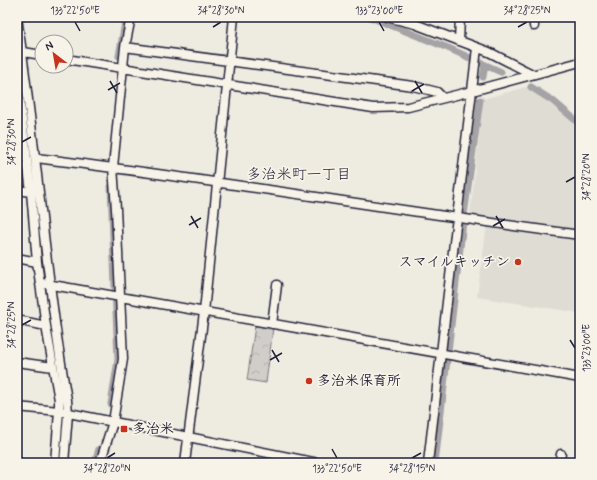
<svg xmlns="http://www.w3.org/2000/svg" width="597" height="480" viewBox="0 0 597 480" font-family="Mynerve,'Klee One',sans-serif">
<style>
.built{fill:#dfdcd4}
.park{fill:url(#park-crowns);stroke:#7a7882}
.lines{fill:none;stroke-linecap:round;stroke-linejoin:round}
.canal{stroke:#a6a3a6;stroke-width:7}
.minor-casing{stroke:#22223b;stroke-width:11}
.minor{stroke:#f7f3e8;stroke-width:8}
.ticks{fill:none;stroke:#22223b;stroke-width:1.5}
.poi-dot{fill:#c8321e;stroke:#f7f3e8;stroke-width:1.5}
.labels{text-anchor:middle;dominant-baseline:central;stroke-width:3.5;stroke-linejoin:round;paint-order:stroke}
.poi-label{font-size:14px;font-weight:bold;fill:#22223b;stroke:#f7f3e8;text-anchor:start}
.neighbourhood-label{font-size:15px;fill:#22223b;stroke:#f7f3e8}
.neatline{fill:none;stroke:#22223b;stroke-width:1.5}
.ticks-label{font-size:10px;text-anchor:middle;fill:#22223b}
</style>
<defs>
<pattern id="park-crowns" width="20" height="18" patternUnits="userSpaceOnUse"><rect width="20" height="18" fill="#d1cdc9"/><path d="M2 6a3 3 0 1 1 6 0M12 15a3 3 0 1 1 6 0" fill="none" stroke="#b3b0ae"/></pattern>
</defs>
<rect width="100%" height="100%" fill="#eeebe1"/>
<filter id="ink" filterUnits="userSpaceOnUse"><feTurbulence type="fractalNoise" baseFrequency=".025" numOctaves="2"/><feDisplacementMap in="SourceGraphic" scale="8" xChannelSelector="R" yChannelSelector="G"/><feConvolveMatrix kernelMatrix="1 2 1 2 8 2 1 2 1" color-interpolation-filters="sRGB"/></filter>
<g filter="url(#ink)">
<!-- built -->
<path class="built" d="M526,87L549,102L580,129V313L477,297L488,218L470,216L483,99Z"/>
<!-- park -->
<path class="park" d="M255,326L273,328L266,383L247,380Z"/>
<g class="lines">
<!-- canal -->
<path class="canal" d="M370,17L448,48L501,72
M119,56L126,17
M483,77L485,65
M531,87L553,101L580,124
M111,187L118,360L111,404
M39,223L43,268L64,407L59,463
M95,463L99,449
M435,463L463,222L480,100"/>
<defs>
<path id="minor" d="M17,17C36,144 45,273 67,400L68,414L64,463
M387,17L415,24L489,52L532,74
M534,17V26
M459,41L460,17
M125,47L413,86L437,92L443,98
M17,51L42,55
M66,59L373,108L408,107L472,91L580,62
M17,79L31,192L37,262L46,326L59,400V411L55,463
M36,158C218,180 399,211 580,235
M17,190L31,192
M17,258L37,262
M41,283L580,378
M17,320L46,326
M272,324L277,285
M17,362L53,367
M17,407L59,411L318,463
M17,462L20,463
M100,463L113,422L123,359L116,209L113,167L125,47L131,17
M185,463L204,312L234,17
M428,463L477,48
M559,463L561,454"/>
</defs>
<!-- minor casing -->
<use href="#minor" class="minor-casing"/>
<!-- minor -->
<use href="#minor" class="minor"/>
</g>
</g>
<!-- ticks -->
<path class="ticks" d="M75,22L80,31M379,22L384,31M213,27L221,22M518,27L527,22M110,81L117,93M415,81L422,93M108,90L120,83M412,91L424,84M22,142L31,137M566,182L575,177M191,216L198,228M496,216L503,228M189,225L201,218M493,226L505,219M22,325L31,320M570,340L575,348M272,350L279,362M270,360L282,353M332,449L337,458M107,458L115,453M412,458L421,453"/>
<!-- markers -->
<g class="poi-dot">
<circle cx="518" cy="262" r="4"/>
<circle cx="309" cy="381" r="4"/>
<rect x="120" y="425" width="8" height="8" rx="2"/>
</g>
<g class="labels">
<!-- poi labels -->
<g class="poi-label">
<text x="510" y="262" text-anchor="end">スマイルキッチン</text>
<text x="317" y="381">多治米保育所</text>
<text x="132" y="429">多治米</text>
</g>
<!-- neighbourhood labels -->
<g class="neighbourhood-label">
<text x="299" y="175">多治米町一丁目</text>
</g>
</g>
<!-- margin -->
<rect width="597" height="480" fill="none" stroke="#f7f3e8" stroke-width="44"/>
<!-- north arrow -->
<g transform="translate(54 54) rotate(329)"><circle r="19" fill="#f7f3e8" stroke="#a29fa3"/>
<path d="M0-3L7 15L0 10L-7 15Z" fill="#c8321e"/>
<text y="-6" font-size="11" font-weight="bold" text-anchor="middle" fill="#22223b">N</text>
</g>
<rect x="22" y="22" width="553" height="436" class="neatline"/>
<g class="ticks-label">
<text x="75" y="14">133°22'50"E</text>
<text x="221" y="14">34°28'30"N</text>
<text x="379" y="14">133°23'00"E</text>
<text x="527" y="14">34°28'25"N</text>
<text transform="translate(11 142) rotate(-90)" y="4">34°28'30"N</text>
<text transform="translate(586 177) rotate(-90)" y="4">34°28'20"N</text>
<text transform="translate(11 325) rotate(-90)" y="4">34°28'25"N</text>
<text transform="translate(586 348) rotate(-90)" y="4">133°23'00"E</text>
<text x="107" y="472">34°28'20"N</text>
<text x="337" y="472">133°22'50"E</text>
<text x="412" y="472">34°28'15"N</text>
</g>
</svg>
